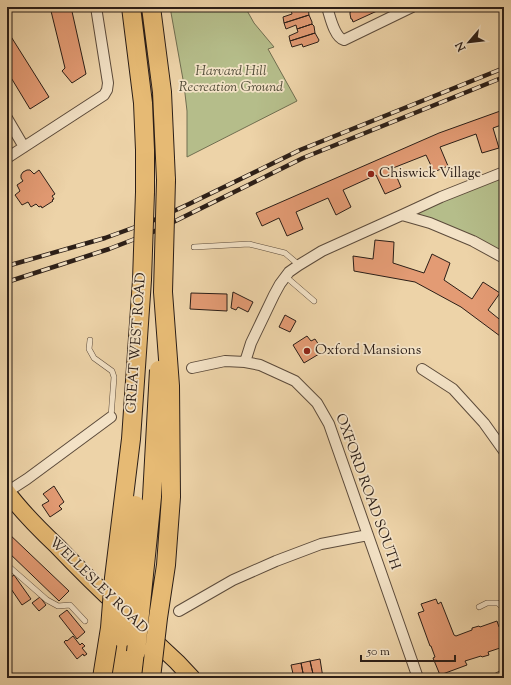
<svg xmlns="http://www.w3.org/2000/svg" width="511" height="685" viewBox="0 0 511 685" font-family="'Sorts Mill Goudy',serif">
<style>
.green{fill:#b5bd8a;stroke:#706e50}
.building{fill:#e39b74;stroke:#2b1e17}
.lines{fill:none;stroke-linecap:round;stroke-linejoin:round}
.lane-casing{stroke:#5c4b3b;stroke-width:6}
.street-casing{stroke:#5c4b3b;stroke-width:12}
.primary-casing{stroke:#2b1e17;stroke-width:18}
.highway-casing{stroke:#2b1e17;stroke-width:20}
.lane{stroke:#f3e2c6;stroke-width:5}
.street{stroke:#f3e2c6;stroke-width:10}
.primary{stroke:#e6ba74;stroke-width:16}
.highway{stroke:#e6ba74;stroke-width:18}
.rail-casing{stroke:#2b1e17;stroke-width:4.5}
.rail{stroke:#f3e2c6;stroke-width:3;stroke-dasharray:9;stroke-linecap:butt}
.highway-bridge-casing{stroke:#2b1e17;stroke-width:20;stroke-linecap:butt}
.highway-bridge{stroke:#e6ba74;stroke-width:18}
.poi-dot{fill:#8f2418;stroke:#f3e2c6;stroke-width:1.5}
.labels{text-anchor:middle;dominant-baseline:central;stroke-width:3.5;stroke-linejoin:round;paint-order:stroke}
.park-label{font-size:14px;font-style:italic;fill:#544e3a;stroke:#f3e2c6}
.poi-label{font-size:14px;fill:#2b1e17;stroke:#f3e2c6;text-anchor:start}
.street-label{font-size:14px;fill:#2b1e17;stroke:#f3e2c6}
</style>
<rect width="100%" height="100%" fill="#edd3a8"/>
<filter id="stains"><feTurbulence type="fractalNoise" baseFrequency=".005" numOctaves="4"/><feColorMatrix values="0 0 0 0 .2 0 0 0 0 .09 0 0 0 0 .02 0 0 0 .5 -.17"/></filter>
<radialGradient id="worn" r=".72"><stop offset=".6" stop-color="#630" stop-opacity="0"/><stop offset="1" stop-color="#630" stop-opacity=".3"/></radialGradient>
<!-- green -->
<path class="green" d="M170,7H245L254,23L274,47L268,49L297,101L187,157V111L184,85Z
M504,169V256L410,213Z"/>
<!-- building -->
<path class="building" d="M50,7H71L86,74L72,83L62,71L65,68Z
M279,7H290L280,10Z
M290,7H301L291,10Z
M301,7H308L309,15L284,23L283,17L292,14L291,10Z
M347,7H364L350,12L349,11Z
M364,7L366,10L372,7H376L377,11L353,22L352,19H351L350,14V12Z
M309,15L312,22V24L297,29L296,25L286,29L284,23Z
M312,24L314,26L315,33L290,41L289,36L298,32L297,29Z
M315,33L319,40L318,42L303,47L302,44L292,47L290,41Z
M10,35L49,97L30,109L7,71V36Z
M503,110H504V124L493,128L499,148L482,153L476,134L440,147L448,166L434,172L426,155L393,168L401,187L385,194L376,175L343,190L351,207L336,215L328,198L296,212L303,229L287,236L279,218L262,226L256,213L439,133Z
M27,170H30L34,174L39,170L55,194L52,196L54,199L52,200L53,201L42,208L41,206L39,207L36,204L31,207L28,202L22,205L15,195L20,191L17,185L23,181L21,178V175L23,172Z
M375,240L394,242L393,263L424,273L432,254L450,263L444,280L472,299L483,282L500,293L488,310L504,323V339L461,307L415,282L354,271L353,256L373,259Z
M233,292L253,302L248,312L238,307L236,310L231,308Z
M191,293L227,294V311L190,309Z
M285,315L296,321L290,332L279,327Z
M307,336L311,341L315,339L319,345L315,348L319,354L304,363L293,345Z
M54,486L64,502L59,506L62,509L50,517L42,505L49,501L43,494Z
M7,532L69,591L59,601L7,551Z
M14,575L31,599L22,605L7,583V580Z
M40,597L46,605L39,611L32,603Z
M436,599L438,604L441,602L454,635L456,636L472,630V628L479,626L480,627L497,621L499,627H501L504,635V648L500,649V648L488,652L489,655L482,657L481,656L465,661L467,665L440,675L433,658L435,657L431,646H430L418,613L424,611L421,604Z
M67,610L85,632L77,639L59,616Z
M73,636L80,645L82,643L85,646L82,648L87,654L84,656L83,654L77,659L64,642L66,640L67,641Z
M320,659L323,678H314L310,661Z
M310,661L314,678H304L301,663Z
M301,663L304,678H294L291,665Z"/>
<g class="lines">
<defs>
<path id="lane" d="M194,247L249,244L285,253L299,265
M285,276L314,301
M90,340L89,349L94,358L112,371L114,377L111,417
M7,565L47,600L58,606L70,605L85,621
M479,607L487,603H498L504,609"/>
<path id="street" d="M327,7C330,16 334,37 344,40L412,7
M7,118L24,147
M7,158L104,95L107,90L108,83L96,7
M402,215L430,223L473,241L504,258
M245,362L251,343L274,295L280,284L289,272L299,265L322,251L402,215L441,197L504,172
M192,368L225,361L245,362L260,365L295,381L317,403L329,424L418,678
M422,369L453,389L484,423L504,451
M7,492L27,479L111,417
M179,611L233,580L276,561L321,544L368,535
M498,678L504,675"/>
<path id="primary" d="M7,492C22,512 39,529 57,546C77,567 98,588 120,608
M147,634L177,662L192,678"/>
<path id="highway" d="M131,7L143,103L145,150V192
M151,7L162,92L166,180
M116,678L122,638
M132,678L136,652"/>
</defs>
<!-- lane casing -->
<use href="#lane" class="lane-casing"/>
<!-- street casing -->
<use href="#street" class="street-casing"/>
<!-- primary casing -->
<use href="#primary" class="primary-casing"/>
<!-- highway casing -->
<use href="#highway" class="highway-casing"/>
<!-- lane -->
<use href="#lane" class="lane"/>
<!-- street -->
<use href="#street" class="street"/>
<!-- primary -->
<use href="#primary" class="primary"/>
<!-- highway -->
<use href="#highway" class="highway"/>
<defs>
<path id="rail" d="M7,266L105,238L152,221L189,204L300,150L504,68
M7,282L109,249L153,232L303,158L504,77"/>
</defs>
<!-- rail casing -->
<use href="#rail" class="rail-casing"/>
<!-- rail -->
<use href="#rail" class="rail"/>
<defs>
<path id="highway-bridge" d="M122,638L127,590L135,505
M136,652L152,497L159,370
M102,678L110,628L114,578L131,439L142,280L145,192
M151,678L158,618L166,565L171,497L170,386L163,292L166,180"/>
</defs>
<!-- highway-bridge casing -->
<use href="#highway-bridge" class="highway-bridge-casing"/>
<!-- highway-bridge -->
<use href="#highway-bridge" class="highway-bridge"/>
</g>
<!-- markers -->
<g class="poi-dot">
<circle cx="371" cy="174" r="4"/>
<circle cx="307" cy="351" r="4"/>
</g>
<g class="labels">
<!-- park labels -->
<g class="park-label">
<text x="231" y="72">Harvard Hill<tspan x="231" dy="16">Recreation Ground</tspan></text>
</g>
<!-- poi labels -->
<g class="poi-label">
<text x="379" y="174">Chiswick Village</text>
<text x="315" y="351">Oxford Mansions</text>
</g>
<!-- street labels -->
<g class="street-label">
<text transform="translate(137 343) rotate(-86)">GREAT WEST ROAD</text>
<text transform="translate(367 492) rotate(70)">OXFORD ROAD SOUTH</text>
<text transform="translate(98 586) rotate(44)">WELLESLEY ROAD</text>
</g>
</g>
<!-- margin -->
<rect width="511" height="685" fill="none" stroke="#edd3a8" stroke-width="24"/>
<rect x="8" y="8" width="495" height="669" fill="none" stroke="#2b1e17" stroke-width="2"/>
<rect x="12" y="12" width="487" height="661" fill="none" stroke="#2b1e17"/>
<!-- north arrow -->
<g transform="translate(469 42) rotate(242)" stroke="#f3e2c6" stroke-width="3" paint-order="stroke">
<path d="M0-3L7 15L0 10L-7 15Z" fill="#2b1e17"/>
<text y="-6" font-size="11" font-weight="bold" text-anchor="middle" fill="#2b1e17">N</text>
</g>
<!-- scale -->
<path d="M361 655v6h94v-6" fill="none" stroke="#2b1e17" stroke-width="2"/>
<text x="367" y="655" font-size="12" fill="#2b1e17" stroke="#f3e2c6" stroke-width="3" paint-order="stroke">50 m</text>
<rect width="100%" height="100%" filter="url(#stains)"/>
<rect width="100%" height="100%" fill="url(#worn)"/>
</svg>
